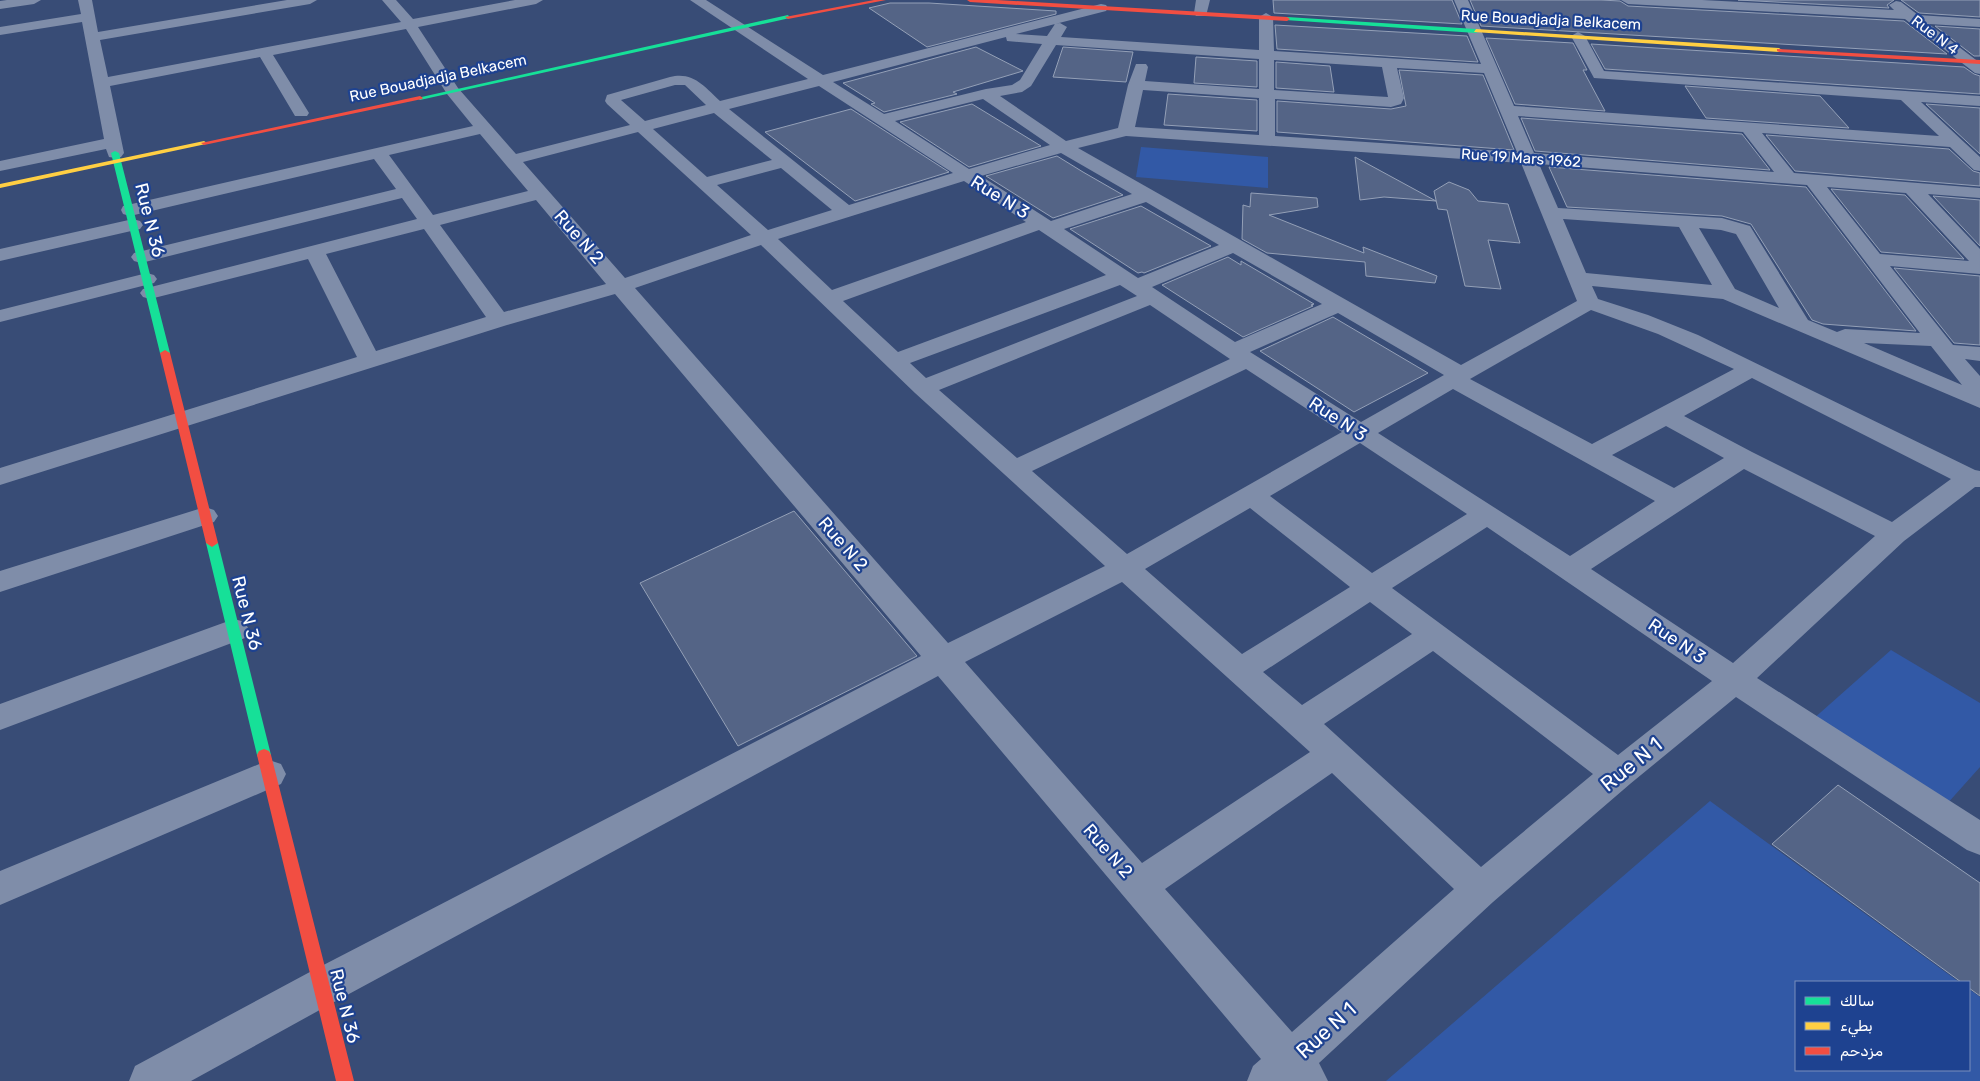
<svg xmlns="http://www.w3.org/2000/svg" width="1980" height="1081" viewBox="0 0 1980 1081" font-family="Rubik,'Noto Naskh Arabic',sans-serif">
<style>
.green{fill:#3259a6}
.building{fill:#546486;stroke:#94a0b7}
.lines{fill:none;stroke-linecap:round;stroke-linejoin:round}
.street{fill:#7f8da9;fill-rule:evenodd}
.fast{fill:#16e098;fill-rule:evenodd}
.slow{fill:#ffcf43;fill-rule:evenodd}
.jam{fill:#f24e42;fill-rule:evenodd}
.labels{text-anchor:middle;dominant-baseline:central;stroke-width:4.5;stroke-linejoin:round;paint-order:stroke}
.far-street-label{font-size:15px;fill:#fff;stroke:#1e4290}
.street-label{font-size:18px;fill:#fff;stroke:#1e4290}
.near-street-label{font-size:21px;fill:#fff;stroke:#1e4290}
</style>
<rect width="100%" height="100%" fill="#384c76"/>
<!-- green -->
<path class="green" d="M1141,147L1268,157V188L1136,177Z
M1891,650L1980,703V767L1946,805L1812,720Z
M1710,801L1959,982H1796V1070H1969V989L1980,997V1081H1386Z"/>
<!-- building -->
<path class="building" d="M1273,0H1452L1462,24L1274,13Z
M1470,0H1601L1620,1L1628,6L1904,21L1947,54L1481,26Z
M1738,0H1894L1887,5L1889,8Z
M1901,0H1980V17L1919,13Z
M890,3H929L1056,11V14L927,47L869,8Z
M1275,25L1467,36L1478,62L1277,49Z
M1935,26L1980,29V56H1974Z
M1486,38L1573,43L1587,70H1583L1605,111L1515,104Z
M1591,44L1964,67L1974,74L1980,76V94L1605,69Z
M976,47L1023,71L953,92L957,94L884,112L871,104L875,103L843,83Z
M1063,47L1133,52L1126,82L1053,77Z
M1196,57L1257,61V87L1194,83Z
M1276,62L1330,66L1334,92L1276,88Z
M1399,70L1483,75L1514,150L1277,132V101L1391,109L1406,106Z
M1685,86L1820,96L1849,128L1706,118Z
M1168,94L1257,100V131L1164,125Z
M972,104L1041,146L969,167L900,122Z
M1926,104L1980,108V154Z
M851,109L949,172L855,201L765,132Z
M1521,118L1742,134L1770,170L1535,151Z
M1766,135L1949,149L1973,171L1980,173V186L1795,171Z
M1057,156L1083,172L1123,195L1053,218L986,176Z
M1355,157L1436,201L1384,197L1360,200Z
M1549,167L1806,187L1916,331L1823,324L1812,320L1751,224L1722,216L1567,207Z
M1449,182L1469,190L1478,201L1508,204L1520,243L1488,240L1501,289L1465,286L1447,210L1438,209L1434,191Z
M1831,189L1905,195L1964,259L1881,252Z
M1251,193L1317,198L1318,207L1269,215L1364,253L1363,247L1437,276L1435,283L1366,276L1365,262L1267,253L1242,239L1243,205L1250,207Z
M1933,196L1980,200V246Z
M1141,206L1211,246L1144,273L1142,272L1138,273L1070,229Z
M1228,257L1241,265V261L1314,304L1311,305L1313,306L1243,337L1162,285Z
M1894,268L1980,276V345L1954,343Z
M1333,317L1428,373L1354,412L1260,351Z
M794,511L917,656L738,746L640,583Z
M1838,785L1980,883V996L1969,988V982H1961L1772,844Z"/>
<g class="lines">
<!-- street -->
<path class="street" d="M7,0H41L34,4L0,9V1Z
M78,0H92L98,32L287,0H317L310,4L100,40L108,77L401,22L382,0H396L413,19L515,0H543L536,4L418,27L458,88L516,154L630,125L607,104L605,101L607,95L670,77C693,71 705,87 720,101L808,79L690,0H706L823,75L1101,4L1106,5L1108,8L1106,11L1016,34L1047,36L1055,24L1060,23L1067,27L1061,37L1259,50V17L1266,13L1273,17L1274,51L1481,64L1454,0H1468L1514,106L1939,136L1901,100L1594,78L1571,36L1578,32L1585,36L1604,71L1980,96V106L1921,102L1980,157V171L1974,170L1950,147L1762,133L1794,173L1980,188V198L1928,194L1980,249V274L1890,266L1953,345L1980,347V361L1965,359L1980,376V408L1723,299L1592,286L1598,299L1648,315L1698,335L1975,470L1980,471V487H1975L1904,541L1757,678L1980,820V855L1967,850L1736,697L1630,784L1493,902L1319,1063L1328,1081H1247L1253,1066L1261,1059L938,676L336,1001L191,1081H129L135,1066L308,973L921,656L615,294L507,325L0,485V468L357,357L308,259L150,299L143,297L140,293L143,289L417,219L402,198L141,263L134,261L131,257L134,253L396,189L374,159L130,216L123,214L121,210L123,206L473,126L447,94L406,29L273,55L309,113L307,116H295L260,57L110,86L124,153L121,157L115,158L109,157L106,149L0,171V161L104,139L82,22L0,35V27L81,14ZM1006,37L1007,41L1042,44L1020,80L1012,85L986,89L884,114L833,82ZM1056,45L1259,59V89L1145,81L1148,67L1146,64H1136L1128,85L1118,128L1066,141L1000,96L1022,92L1031,86ZM1274,60L1382,67L1388,97L1274,90ZM1397,68L1484,73L1517,152L1275,136V99L1391,107L1401,104L1404,98ZM675,85H685L706,105L645,121L621,100ZM819,86L953,173L849,205L729,109ZM1143,90L1259,98V135L1135,127ZM983,99L1050,145L969,169L895,121ZM714,113L772,160L707,177L653,129ZM1518,116L1743,132L1774,172L1534,153ZM638,132L751,235L625,278L523,162ZM480,134L528,191L433,215L389,155ZM1126,136L1521,163L1577,301L1461,365L1078,148ZM1061,153L1132,194L1051,221L981,176ZM1539,164L1807,185L1920,333L1845,329L1837,332L1808,320L1750,226L1722,218L1558,208ZM781,168L832,210L768,230L717,185ZM964,181L1026,222L832,290L778,239ZM1827,187L1906,193L1969,261L1880,254ZM536,200L606,284L504,312L440,225ZM1146,202L1219,245L1138,278L1064,229ZM1563,219L1679,227L1712,285L1586,273ZM1699,228L1721,230L1736,234L1779,308L1735,289ZM424,229L486,317L376,351L326,254ZM1039,230L1106,275L898,352L843,301ZM761,245L915,393L1105,566L948,643L635,288ZM1233,253L1322,304L1235,342L1152,287ZM1120,285L1137,296L926,378L910,363ZM1150,305L1230,359L1017,458L939,390ZM1591,310L1658,334L1734,369L1592,444L1470,379ZM1338,313L1444,375L1361,422L1250,352ZM1864,343L1931,346L1962,385ZM1246,369L1342,432L1127,554L1032,471ZM1752,378L1951,479L1892,522L1752,452L1684,416ZM1453,389L1655,501L1570,556L1378,433ZM1666,426L1724,458L1674,488L1612,455ZM1360,443L1467,514L1372,573L1270,496ZM1744,469L1875,536L1733,663L1591,569ZM1250,508L1350,587L1242,654L1145,569ZM1487,527L1712,681L1618,755L1392,588ZM1122,582L1310,752L1142,863L965,662ZM1370,602L1412,634L1302,705L1263,672ZM1433,651L1593,774L1481,867L1324,724ZM1332,773L1454,889L1292,1032L1165,889Z
M1196,0H1210L1206,16H1196L1194,13Z
M1621,0H1702L1894,10L1889,5L1896,1L1901,2L1918,15L1980,19V27L1929,24L1980,63V74L1975,73L1905,19L1628,4Z
M133,219L140,221L143,225L140,229L0,261V249Z
M147,273L154,275L157,279L154,283L0,322V310Z
M205,507L214,510L218,516L214,522L0,592V571Z
M234,619L245,622L249,630L245,638L0,730V704Z
M269,760L281,764L286,774L281,784L0,905V871Z"/>
<!-- fast -->
<path class="fast" d="M788,15L790,18L420,100L417,98Z
M1287,17L1476,29L1479,31L1476,33L1285,20Z
M115,151L119,153L170,353L168,355L165,356L160,353L111,153Z
M212,539L218,543L271,755L269,759L264,761L259,759L257,755L206,543Z"/>
<!-- slow -->
<path class="slow" d="M1476,29L1779,48L1782,50L1779,52L1474,32Z
M204,141L207,143L206,144L0,188V184Z"/>
<!-- jam -->
<path class="jam" d="M874,0H886L788,19L785,17Z
M967,0H997L1287,17L1290,19L1287,21L970,2Z
M1777,49L1980,60V64L1779,52L1777,51Z
M420,96L423,98L422,99L204,145L201,143Z
M165,350L170,353L218,543L212,547L206,543L160,353Z
M264,749L269,751L271,755L354,1081H336L257,755L259,751Z"/>
</g>
<g class="labels">
<!-- far-street labels -->
<g class="far-street-label">
<text transform="translate(1551 20) rotate(3)">Rue Bouadjadja Belkacem</text>
<text transform="translate(1935 35) rotate(37)">Rue N 4</text>
<text transform="translate(438 78) rotate(-12)">Rue Bouadjadja Belkacem</text>
<text transform="translate(1521 158) rotate(4)">Rue 19 Mars 1962</text>
</g>
<!-- street labels -->
<g class="street-label">
<text transform="translate(1000 197) rotate(32)">Rue N 3</text>
<text transform="translate(150 220) rotate(76)">Rue N 36</text>
<text transform="translate(579 237) rotate(49)">Rue N 2</text>
<text transform="translate(1338 419) rotate(33)">Rue N 3</text>
<text transform="translate(843 544) rotate(49)">Rue N 2</text>
<text transform="translate(247 613) rotate(76)">Rue N 36</text>
<text transform="translate(1677 641) rotate(34)">Rue N 3</text>
<text transform="translate(1108 851) rotate(49)">Rue N 2</text>
<text transform="translate(345 1006) rotate(76)">Rue N 36</text>
</g>
<!-- near-street labels -->
<g class="near-street-label">
<text transform="translate(1631 764) rotate(-39)">Rue N 1</text>
<text transform="translate(1326 1030) rotate(-42)">Rue N 1</text>
</g>
</g>
<!-- legend -->
<rect x="1795" y="981" width="175" height="90" fill="#1e4290" stroke="#788ebc"/>
<rect x="1805" y="997" width="25" height="8" fill="#16e098" stroke="#788ebc"/>
<text x="1840" y="1006" font-size="15" fill="#ffffff">سالك</text>
<rect x="1805" y="1022" width="25" height="8" fill="#ffcf43" stroke="#788ebc"/>
<text x="1840" y="1031" font-size="15" fill="#ffffff">بطيء</text>
<rect x="1805" y="1047" width="25" height="8" fill="#f24e42" stroke="#788ebc"/>
<text x="1840" y="1056" font-size="15" fill="#ffffff">مزدحم</text>
</svg>
